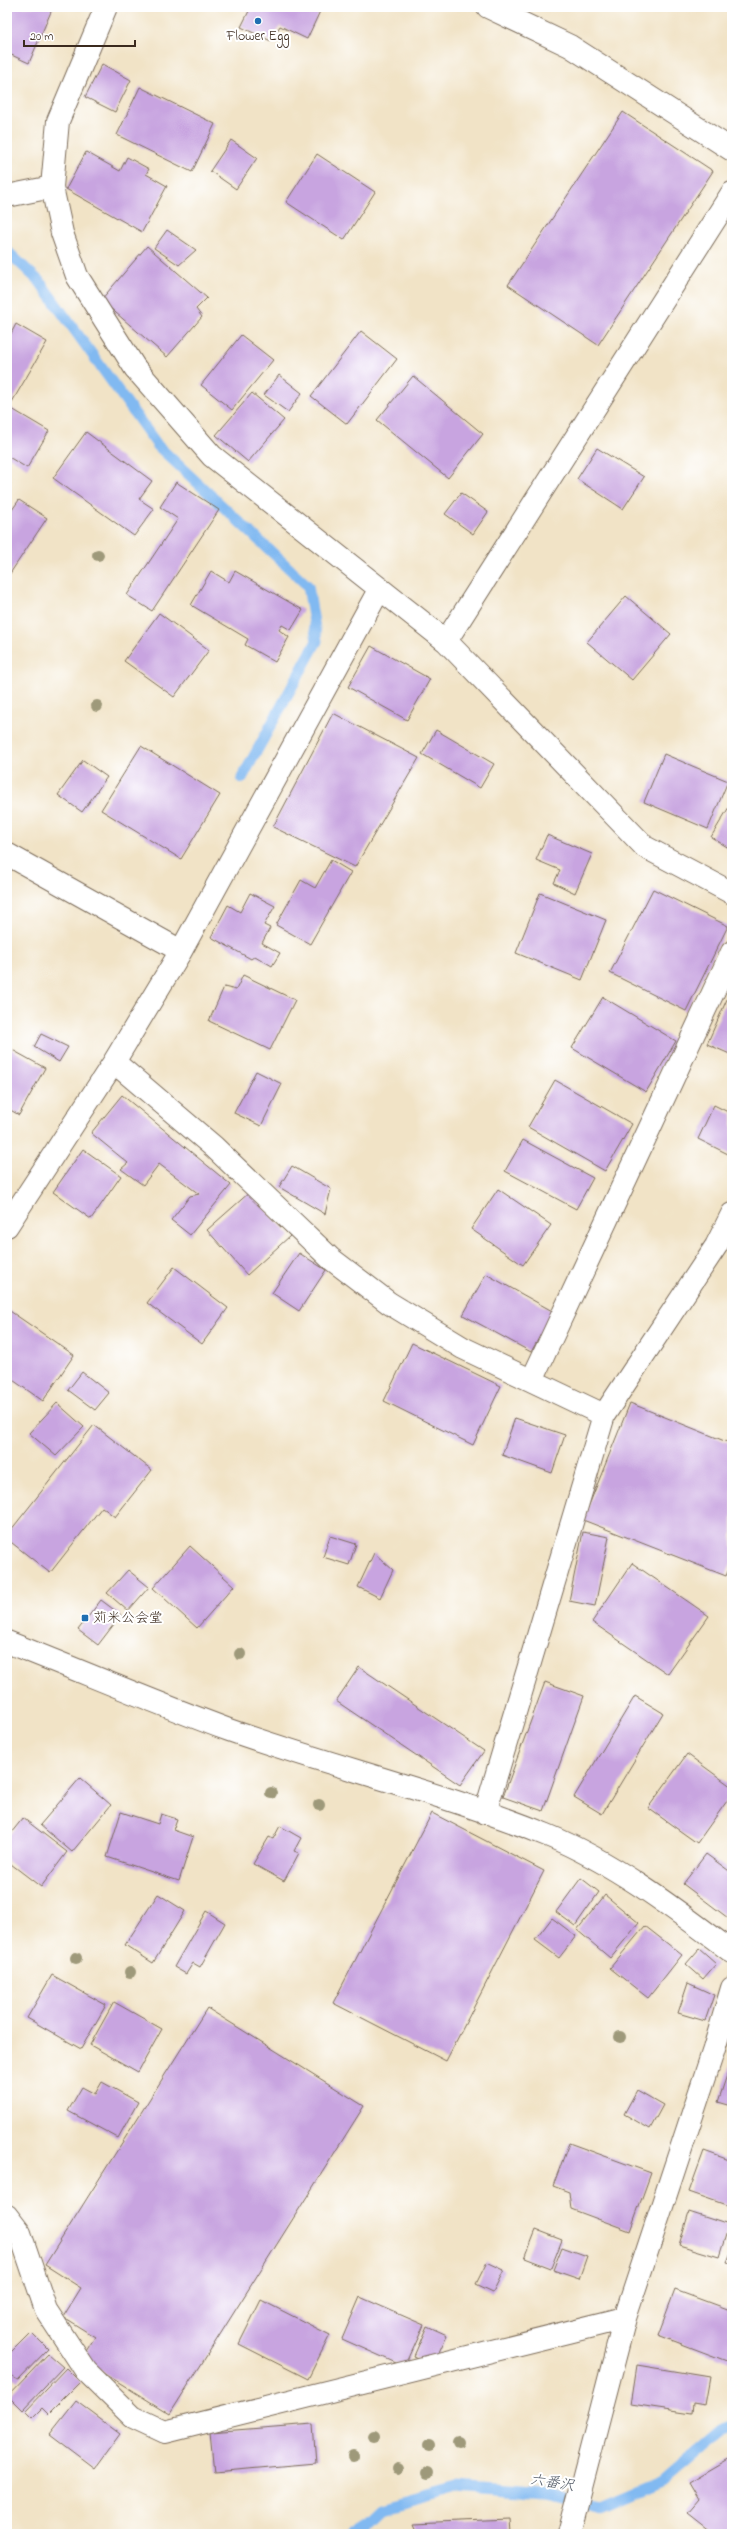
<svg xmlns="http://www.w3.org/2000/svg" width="739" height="2541" viewBox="0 0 739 2541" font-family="'Indie Flower','Klee One',sans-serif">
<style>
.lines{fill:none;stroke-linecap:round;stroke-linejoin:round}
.stream{stroke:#81b9f1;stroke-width:11}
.building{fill:#c8a4e0}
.minor-casing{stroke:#7b6b59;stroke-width:24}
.minor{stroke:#fff;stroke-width:22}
.tree{fill:#9e997a}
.poi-dot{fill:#1f6fb2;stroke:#fff;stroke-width:1.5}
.labels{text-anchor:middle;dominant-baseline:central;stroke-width:4;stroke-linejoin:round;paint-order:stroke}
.poi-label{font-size:14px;fill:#3b2a1e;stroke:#fff}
.water-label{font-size:15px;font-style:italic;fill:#545c68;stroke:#fff}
</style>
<rect width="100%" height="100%" fill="#fff"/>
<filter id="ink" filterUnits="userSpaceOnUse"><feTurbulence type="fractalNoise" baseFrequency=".025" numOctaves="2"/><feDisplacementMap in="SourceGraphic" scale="8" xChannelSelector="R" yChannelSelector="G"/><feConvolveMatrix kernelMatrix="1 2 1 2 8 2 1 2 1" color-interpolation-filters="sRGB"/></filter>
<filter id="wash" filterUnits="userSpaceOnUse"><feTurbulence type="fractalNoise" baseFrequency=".012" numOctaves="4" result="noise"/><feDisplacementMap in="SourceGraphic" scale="16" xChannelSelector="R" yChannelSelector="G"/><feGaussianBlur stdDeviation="0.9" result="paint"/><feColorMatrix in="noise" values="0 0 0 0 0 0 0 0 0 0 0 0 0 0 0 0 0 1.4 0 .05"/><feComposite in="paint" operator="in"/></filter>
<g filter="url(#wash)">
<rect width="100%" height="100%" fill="#f1e3c6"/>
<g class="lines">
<!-- stream -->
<path class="stream" d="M7,251L40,282L158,446L308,586L317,641L242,778
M354,2534L380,2509L458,2488L542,2495L601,2507L662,2481L721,2430L732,2426"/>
</g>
<g id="blocks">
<!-- building -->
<path class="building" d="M7,7H53L29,63L7,53Z
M251,7H289L287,12L289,7H322L307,39L280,26L271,41L241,27Z
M102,64L131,80L115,112L85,97Z
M140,87L215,124L192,172L117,135Z
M623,112L713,171L598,345L508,285Z
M231,140L257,158L236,189L210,171Z
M86,152L120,171L127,157L149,169L146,174L167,186L142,232L66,189Z
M317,154L375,192L344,240L286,202Z
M167,230L196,250L179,265L154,248Z
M147,246L207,298L196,309L202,317L167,357L101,300Z
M16,324L47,342L12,402L7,400V341Z
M361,331L397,359L347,424L311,396Z
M241,335L273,360L232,410L201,385Z
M279,375L302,393L288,412L264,395Z
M413,376L483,434L448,478L377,420Z
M252,393L284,420L248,462L216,435Z
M7,406L49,431L27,468L7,456Z
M86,432L152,481L139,499L154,509L134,536L53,478Z
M597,448L644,477L623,509L577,479Z
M176,482L219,510L152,611L127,595L178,519L160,507Z
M461,493L488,512L473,534L445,514Z
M19,500L47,518L9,575L7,574V517Z
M211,571L229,582L235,571L303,610L291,630L282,625L279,630L289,637L275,662L245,645L248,639L191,605Z
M626,596L671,634L632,680L587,642Z
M159,613L209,650L174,697L124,661Z
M371,646L430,679L407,720L348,687Z
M333,713L419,758L355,867L273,827Z
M436,730L494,764L480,788L422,754Z
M141,746L220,795L181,859L101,810Z
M664,754L728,781L708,829L644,802Z
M83,760L107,777L82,812L58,795Z
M732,802V850L711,837Z
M547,835L592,854L575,893L554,883L560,870L536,860Z
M331,860L351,872L310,944L276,925L301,880L315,888Z
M653,889L728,926L686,1011L610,973Z
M250,893L275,906L264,925L270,928L262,943L280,953L272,966L255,956L251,959L211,937L228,905L240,912Z
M540,893L606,920L582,980L516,953Z
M243,975L295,1000L270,1050L209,1021L224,987L236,990Z
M732,988V1055L707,1044Z
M603,997L676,1041L646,1092L572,1048Z
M41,1034L68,1047L59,1062L34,1047Z
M7,1047L45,1068L19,1115L7,1108Z
M256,1071L282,1084L261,1126L234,1113Z
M555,1080L632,1124L605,1171L528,1127Z
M122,1095L231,1185L190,1235L171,1220L190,1196L199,1194L159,1164L143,1185L121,1169L128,1163L91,1133Z
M714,1105L732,1114V1156L698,1139Z
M523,1140L593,1178L576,1209L505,1171Z
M83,1149L121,1176L91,1219L53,1192Z
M292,1166L331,1189L325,1214L279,1187Z
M498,1189L551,1225L523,1265L471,1229Z
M250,1192L290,1236L247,1275L207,1230Z
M299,1253L326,1270L299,1311L272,1293Z
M174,1267L228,1308L202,1344L147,1303Z
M486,1274L554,1312L531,1352L463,1315Z
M7,1309L74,1355L43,1401L7,1376Z
M412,1343L501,1386L473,1445L384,1401Z
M82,1372L109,1393L95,1410L68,1390Z
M57,1403L84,1427L56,1456L29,1433Z
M630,1403L732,1444V1561L726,1576L583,1520Z
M515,1418L565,1435L552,1473L502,1455Z
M94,1425L152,1470L115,1517L102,1507L50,1573L7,1539V1535Z
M583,1532L609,1537L595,1606L569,1601Z
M330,1536L356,1544L349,1565L323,1557Z
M190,1546L234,1586L197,1628L153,1588Z
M374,1553L393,1570L380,1598L358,1587Z
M632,1563L709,1616L668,1674L592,1622Z
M128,1570L149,1587L128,1611L107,1593Z
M101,1600L121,1615L98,1645L78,1630Z
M359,1667L484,1751L460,1785L336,1701Z
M545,1682L584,1696L543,1811L503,1797Z
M635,1696L663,1713L602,1814L574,1797Z
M687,1754L732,1787V1794L697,1843L648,1808Z
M80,1778L111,1805L72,1852L40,1825Z
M121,1812L158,1824L161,1814L177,1819L173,1830L193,1837L179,1881L107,1857Z
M432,1813L544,1871L446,2061L333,2003Z
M23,1818L67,1852L41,1887L7,1861V1838Z
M280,1826L301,1838L294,1851L299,1853L284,1881L253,1864L269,1837L273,1839Z
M706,1854L732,1873V1921L683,1884Z
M581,1878L599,1892L575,1926L556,1912Z
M158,1894L185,1911L153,1963L125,1945Z
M605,1895L639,1923L610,1958L577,1930Z
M206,1911L225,1923L200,1967L193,1963L186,1974L174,1967Z
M552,1918L576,1936L559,1958L535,1940Z
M645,1926L682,1955L648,1998L610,1968Z
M699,1949L716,1964L703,1979L686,1964Z
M52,1975L106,2005L81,2049L27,2018Z
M688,1983L714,1995L705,2021L678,2013Z
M114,2002L162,2029L138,2072L90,2045Z
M207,2008L364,2106L170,2414L81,2359L95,2337L63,2317L81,2288L45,2265Z
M732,2060V2106L718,2102Z
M102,2082L138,2102L118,2138L68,2111L82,2087L95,2094Z
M637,2090L663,2105L650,2129L624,2114Z
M569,2143L651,2173L630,2231L571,2209L569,2192L553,2186Z
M704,2151L732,2161V2207L689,2192Z
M689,2212L729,2225L719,2257L679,2245Z
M536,2230L562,2240L551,2268L525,2258Z
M562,2247L587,2256L579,2279L553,2270Z
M732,2250V2263L727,2262Z
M487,2262L504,2270L493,2292L476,2284Z
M675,2290L732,2311V2363L658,2335Z
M360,2297L424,2325L405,2367L342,2339Z
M261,2300L330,2335L308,2379L239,2344Z
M427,2326L447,2335L433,2365L414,2356Z
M31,2332L48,2349L18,2380L10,2376L7,2379V2356Z
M48,2354L63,2367L22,2410L8,2396Z
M637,2365L710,2377L705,2405L693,2403L692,2413L631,2404Z
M66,2368L80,2382L48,2414L42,2408L32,2418L25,2411Z
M76,2401L120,2434L95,2468L50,2434Z
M313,2424L316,2463L214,2472L210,2432Z
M732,2457V2534H716L688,2512L699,2499L689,2482Z
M510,2519L511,2534H417L412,2523Z"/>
</g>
</g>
<g filter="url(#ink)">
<use href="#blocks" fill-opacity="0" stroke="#7b6b59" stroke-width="1"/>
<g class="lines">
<defs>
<path id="minor" d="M106,7L58,121L52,187L62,233L77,276L135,368L212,456L446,641L645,847L732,893
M488,7L570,46L732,150
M7,196L52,187
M446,641L732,193
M7,854L181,951
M114,1062L214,1147L330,1258L389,1303L463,1348L604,1415
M7,1226L114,1062L181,951L379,590
M532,1380L732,952
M7,1642C81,1671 155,1703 229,1730C334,1767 444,1793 547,1835C615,1863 675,1909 732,1952
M485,1813L604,1415L716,1246L732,1214
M7,2216L20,2233L46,2310L86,2371L133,2417L165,2432L625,2318
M569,2534L625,2318L714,2049L732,1988"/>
</defs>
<!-- minor casing -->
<use href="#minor" class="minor-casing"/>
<!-- minor -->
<use href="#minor" class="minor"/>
</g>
<!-- trees -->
<g class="tree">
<circle cx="98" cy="555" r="6"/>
<circle cx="97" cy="706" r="6"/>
<circle cx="240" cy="1654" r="6"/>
<circle cx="271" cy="1793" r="6"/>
<circle cx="319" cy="1805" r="6"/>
<circle cx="76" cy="1958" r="6"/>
<circle cx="130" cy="1972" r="6"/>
<circle cx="620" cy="2037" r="6"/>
<circle cx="375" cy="2436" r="6"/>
<circle cx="458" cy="2442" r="6"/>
<circle cx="429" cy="2446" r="6"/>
<circle cx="353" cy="2456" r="6"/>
<circle cx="397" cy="2468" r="6"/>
<circle cx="427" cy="2473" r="6"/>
</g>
</g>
<!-- markers -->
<g class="poi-dot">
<circle cx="258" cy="21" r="4"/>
<rect x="81" y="1614" width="8" height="8" rx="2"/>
</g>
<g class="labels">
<!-- poi labels -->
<g class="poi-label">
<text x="258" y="36">Flower Egg</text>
<text x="93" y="1618" text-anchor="start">苅米公会堂</text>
</g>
<!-- water labels -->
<g class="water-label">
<text transform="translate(552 2483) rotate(9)">六番沢</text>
</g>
</g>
<!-- margin -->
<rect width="739" height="2541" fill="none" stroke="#fff" stroke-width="24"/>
<!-- scale -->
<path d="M24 40v6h111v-6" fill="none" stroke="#3b2a1e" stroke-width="2"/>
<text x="30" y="40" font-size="12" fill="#3b2a1e" stroke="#ffffff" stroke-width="3" paint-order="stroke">20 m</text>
</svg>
